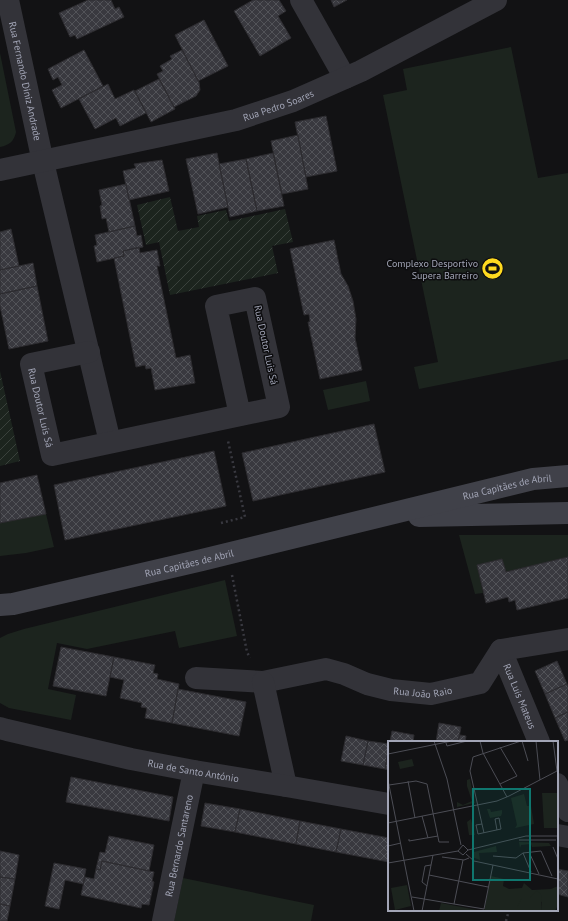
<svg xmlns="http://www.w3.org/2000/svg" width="568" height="921" viewBox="0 0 568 921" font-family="'PT Sans',sans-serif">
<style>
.grass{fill:#1c241e}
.garden{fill:url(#garden-furrows)}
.building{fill:url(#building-cross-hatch);stroke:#2d2c30}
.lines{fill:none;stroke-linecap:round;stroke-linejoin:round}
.path{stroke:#393940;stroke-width:2.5;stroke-dasharray:2 3;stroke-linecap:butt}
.minor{stroke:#333339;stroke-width:22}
.secondary{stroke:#404149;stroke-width:22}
.labels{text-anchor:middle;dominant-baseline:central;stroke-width:3;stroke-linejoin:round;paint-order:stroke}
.street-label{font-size:10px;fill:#a2a5b6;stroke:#0d0d0f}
.poi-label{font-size:10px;fill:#a2a5b6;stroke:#0d0d0f;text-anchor:end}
.inset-road{fill:none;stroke:#4c4d55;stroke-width:1}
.view{fill:#0f766e;fill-opacity:0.15;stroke:#0f766e;stroke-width:2}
.inset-edge{fill:none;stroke:#a2a5b6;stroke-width:2}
</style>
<defs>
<pattern id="garden-furrows" width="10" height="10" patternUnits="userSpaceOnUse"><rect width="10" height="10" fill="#1c241e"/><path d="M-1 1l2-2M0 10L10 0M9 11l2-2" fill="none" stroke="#3a413c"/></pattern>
<pattern id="building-cross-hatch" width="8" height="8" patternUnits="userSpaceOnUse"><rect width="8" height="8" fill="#39393f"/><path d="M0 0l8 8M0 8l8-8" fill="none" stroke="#525358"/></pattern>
</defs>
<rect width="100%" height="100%" fill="#121214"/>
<!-- grass -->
<path class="grass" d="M511,47L538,178L568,173V359L419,389L414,367L438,362L383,95L407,90L403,69Z
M0,53L16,132C14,141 10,145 0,147Z
M366,381L370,401L328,410L323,390Z
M46,514L54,547L26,553L0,556V523Z
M459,535H568V557L506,572L502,559L477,565L483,593L475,594Z
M225,580L237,636L179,648L175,631L87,649L57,643L48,689L76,695L71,720L9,708L0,703V638L8,634L24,629Z
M183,878L314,905L311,921H174Z"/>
<!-- garden -->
<path class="garden" d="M170,197L178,231L199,227L197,216L226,210L229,221L285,209L293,242L272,246L278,273L170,295L159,242L146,245L137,205Z
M0,371L20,461L0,466Z"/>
<!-- building -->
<path class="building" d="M88,0H111L115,9L119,7L124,17L77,39L75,35L70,37L59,13Z
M253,0H279L286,11L278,16L291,38L260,56L234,11Z
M331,0H347L334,7Z
M204,20L228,66L198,81L175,35Z
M84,50L103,86L61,108L52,90L62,85L58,77L53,80L48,69Z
M182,50L199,82L200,90L196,96L174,107L157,74L163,71L160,66L172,59L170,56Z
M159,79L175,109L151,122L135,91Z
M108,84L115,99L134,90L146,113L120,126L116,118L95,129L79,99Z
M326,116L337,171L306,177L295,122Z
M298,135L308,189L282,194L271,141Z
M217,153L228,207L198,214L186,159Z
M273,153L284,206L257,211L246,159Z
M246,159L257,211L230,217L219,164Z
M162,160L169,191L129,200L123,171L136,168L134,164Z
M126,184L135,226L109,232L106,218L102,219L100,206L102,205L99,190Z
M135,226L137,236L141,235L143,247L123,251L124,256L97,262L94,246L97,245L95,235Z
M11,229L19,266L0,270V232Z
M334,240L341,274L348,286L353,301L356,319L355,338L362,370L320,379L308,322H310L309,314L304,315L290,249Z
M139,247L140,253L157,250L160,266H157L176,358L190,355L195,383L155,390L151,368L146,369L145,365L136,367L114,258L124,256L123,251Z
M33,263L37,286L0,294V270Z
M37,286L48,341L9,349L0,306V294Z
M374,424L385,472L253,501L242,453Z
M214,451L226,506L65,540L54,485Z
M37,475L46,514L0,523V483Z
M568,557V598L517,610L515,600L509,602L508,597L486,603L477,565L502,559L506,572Z
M61,647L114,657L106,696L53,686Z
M114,657L155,665L153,673L158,674L157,679L179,684L172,723L145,718L147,708L141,707L142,703L120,698L124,680L110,677Z
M557,661L567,684L545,694L535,671Z
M567,684L568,687V712L555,718L545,694Z
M178,689L246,702L239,736L172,723Z
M568,712V740L565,741L555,718Z
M439,723L461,727L458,742H436Z
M392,731L414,735L413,742H390Z
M460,735L466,736L465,742H458Z
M346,736L368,741L363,765L341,761Z
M368,741L389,744L385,769L363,765Z
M389,748V770L385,769Z
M71,777L173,797L169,821L66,802Z
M205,803L240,809L235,832L201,826Z
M240,809L300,821L296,844L235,832Z
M300,821L341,829L336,852L296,844Z
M341,829L389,838V862L336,852Z
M109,836L154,845L149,871L102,861L100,870L96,869L100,852L105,853Z
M0,851L19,855L15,879L0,877Z
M102,861L154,872L152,881L154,882L149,905L142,904L141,908L81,895L85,877L94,879L96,869L100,870Z
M54,863L86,869L83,884L65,880L59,909L45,906Z
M557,869L568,871V897L557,894Z
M0,877L15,879L10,906L0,904Z
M0,904L10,906L7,921H0Z"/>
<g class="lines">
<!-- path -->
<path class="path" d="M221,523L245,517L228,441
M232,575L247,652L250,658
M506,921L509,910"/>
<!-- minor -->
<g class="minor">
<path id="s1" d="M8,0L43,162L110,442"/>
<path d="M301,0L345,78"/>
<path id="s2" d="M0,170L236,120L293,101L361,71L496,0"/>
<path id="s3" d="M89,352L31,364L52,455L279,407L255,298L216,306L240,415"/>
<path id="s4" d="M501,650L539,742"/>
<path id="s5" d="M196,678L263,682L326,669L344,674L367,684L391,690L431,694L480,683L501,650L568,639"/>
<path d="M263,682L286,786"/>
<path id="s6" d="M0,728L7,730L131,759L194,771L286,786L389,804"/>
<path d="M557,784L568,811"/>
<path d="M557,835L568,837"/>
<path id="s7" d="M163,921L194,771"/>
</g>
<!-- secondary -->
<g class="secondary">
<path d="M419,516L568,513"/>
<path id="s8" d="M0,605L13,604L202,560L533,479L568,476"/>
</g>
</g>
<!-- icons -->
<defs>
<symbol id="stadium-disc" viewBox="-11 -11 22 22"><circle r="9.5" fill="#ffda1f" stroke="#0d0d0f"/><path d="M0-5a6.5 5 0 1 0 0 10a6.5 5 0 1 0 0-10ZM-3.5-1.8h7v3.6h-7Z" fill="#111"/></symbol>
</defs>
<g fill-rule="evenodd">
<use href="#stadium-disc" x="480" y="256" width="25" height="25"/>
</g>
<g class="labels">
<!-- street labels -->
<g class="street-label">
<text stroke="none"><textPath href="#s1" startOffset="83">Rua Fernando Diniz Andrade</textPath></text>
<text stroke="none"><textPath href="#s2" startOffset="286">Rua Pedro Soares</textPath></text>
<text transform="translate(266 345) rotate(78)">Rua Doutor Luis Sá</text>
<text stroke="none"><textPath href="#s3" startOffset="104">Rua Doutor Luís Sá</textPath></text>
<text stroke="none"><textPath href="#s8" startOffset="521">Rua Capitães de Abril</textPath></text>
<text stroke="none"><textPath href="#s8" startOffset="194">Rua Capitães de Abril</textPath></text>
<text stroke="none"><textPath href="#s5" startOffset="232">Rua João Raio</textPath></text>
<text stroke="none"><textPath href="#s4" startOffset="50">Rua Luís Mateus</textPath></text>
<text stroke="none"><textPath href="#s6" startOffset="198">Rua de Santo António</textPath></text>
<text stroke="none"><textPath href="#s7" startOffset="77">Rua Bernardo Santareno</textPath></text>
</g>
<!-- poi labels -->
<g class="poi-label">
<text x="478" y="263">Complexo Desportivo<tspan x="478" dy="12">Supera Barreiro</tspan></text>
</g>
</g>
<!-- overview -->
<g transform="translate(388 741)">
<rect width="170" height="170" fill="#121214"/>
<path d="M24,18L26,25L12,28L10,21ZM82,38L87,62H86L69,66V61L75,64L84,60L79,45V39ZM154,52H170V87H156ZM136,53L139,65H143L146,83L127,87L129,84L123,57ZM131,101L161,102L163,105L144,106L143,103L133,104L132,107ZM108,105L109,111L91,112L92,119L84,116L86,111ZM103,135L116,138L115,145L121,148L134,147L136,142L144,149L163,148L170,145V164L167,170H154V161L142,158L131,163V170H96ZM19,144L23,165L7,169L3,147ZM53,162L94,170H51Z" fill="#1c241e"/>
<path d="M149,149L153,154L154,170H131L129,166L134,157H142Z" fill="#1c241e"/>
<path d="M99,68H102L103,71L114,69V72L113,75L102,77ZM83,78L87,94H81L79,81Z" fill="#1c241e"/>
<path class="inset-road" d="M46,0L59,38L73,104M92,0L95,12L119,56M134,0L140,20M148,0L152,39M58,2L59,5L79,0M112,6L129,35L112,43M0,13L64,0M0,39L26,170M20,40L27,77M1,44L28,40L39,43L51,101H61M34,75L40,97M0,82L109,60L121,55L169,30L165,0M94,83L88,84L90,93L113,88L111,77L107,78L109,89M96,92L82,30L85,16L133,0M21,98V100L50,95M131,99H168M0,105L13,102M165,106L170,118M80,109L138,95H170M70,110L75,104L80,109M70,110L75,114L80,109M141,111L151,133M135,112L143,131M78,113L86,120L170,138M105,115L128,117L135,112L153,110L164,135M54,116L76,119L81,117M0,122L70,110M41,134L100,146M39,145L34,141L37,125L43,124M24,156L96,168L105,124M66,163L75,119M34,170L45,114"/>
<path class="view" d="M85,48H142V139H85Z"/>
<rect width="170" height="170" class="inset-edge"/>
</g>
</svg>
